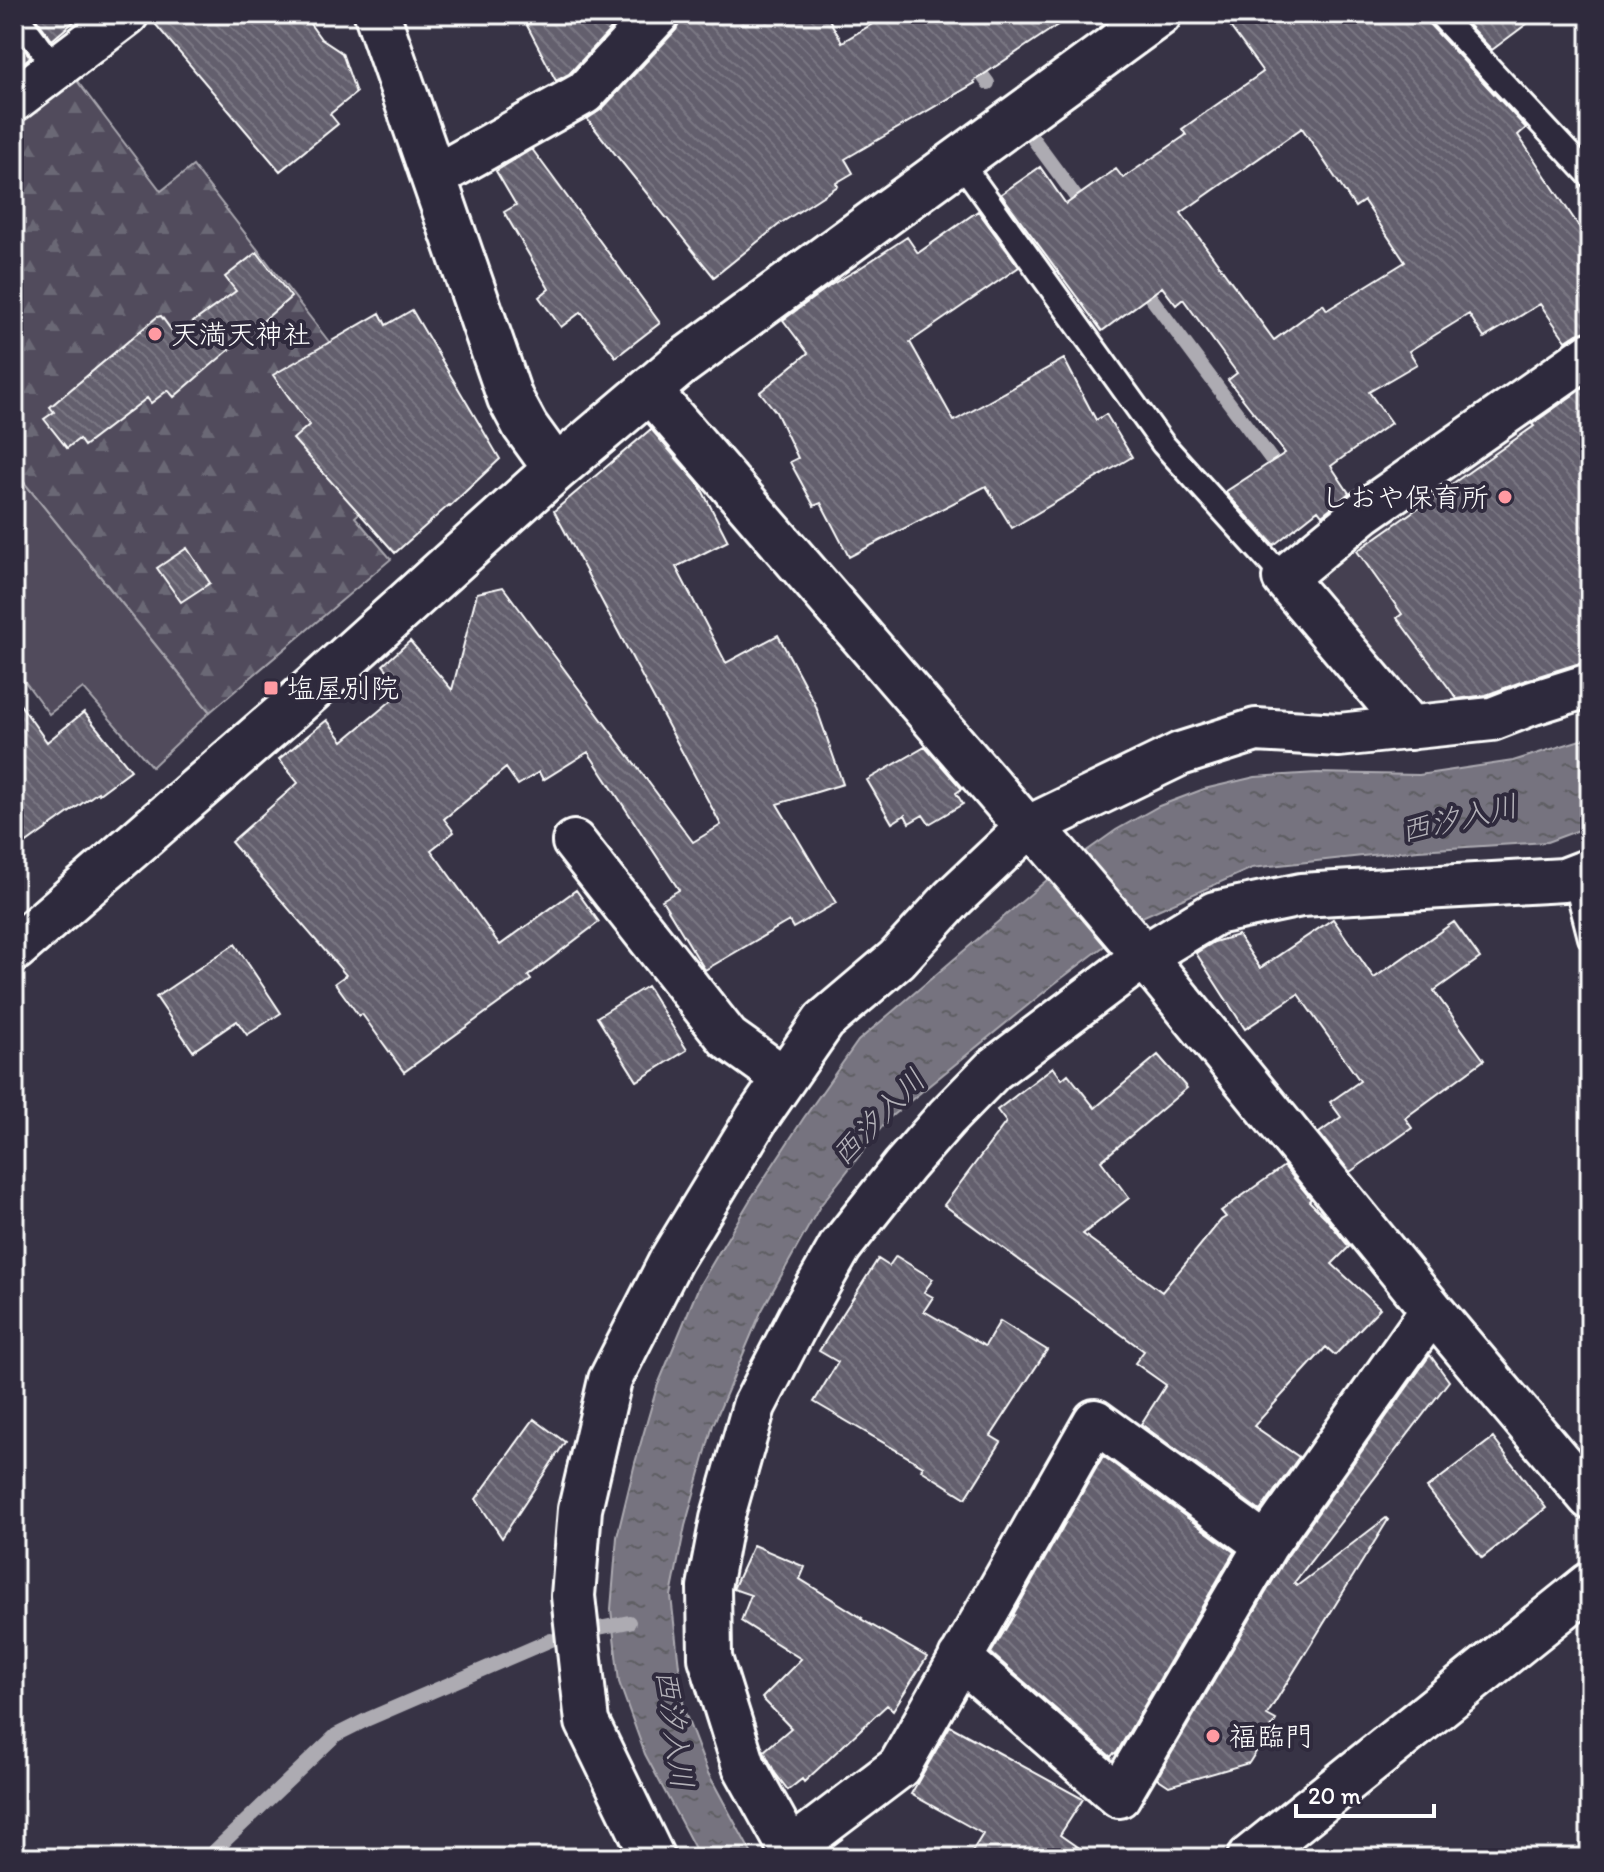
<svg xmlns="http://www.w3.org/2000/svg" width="1604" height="1872" viewBox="0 0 1604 1872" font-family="Itim,'Klee One',sans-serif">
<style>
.built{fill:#444051}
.green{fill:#514c5c;stroke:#a8a6ae;stroke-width:2}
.forest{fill:url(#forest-firs);stroke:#a8a6ae;stroke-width:2}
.water{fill:url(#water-ripples);stroke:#adabb2;stroke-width:2}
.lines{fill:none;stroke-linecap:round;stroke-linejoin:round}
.stream{stroke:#adabb2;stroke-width:14}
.building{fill:url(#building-back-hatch);stroke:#fff;stroke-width:2;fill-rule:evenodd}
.service-casing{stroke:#fff;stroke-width:28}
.minor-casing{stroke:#fff;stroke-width:48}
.tertiary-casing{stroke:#fff;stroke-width:50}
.primary-casing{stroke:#fff;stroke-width:50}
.service{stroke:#2f2a3d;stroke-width:22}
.minor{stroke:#2f2a3d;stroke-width:42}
.tertiary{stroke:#2f2a3d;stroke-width:44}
.primary{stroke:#2f2a3d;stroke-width:44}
.poi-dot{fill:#ff9aa2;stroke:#2f2a3d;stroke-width:3}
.labels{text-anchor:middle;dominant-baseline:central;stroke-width:8;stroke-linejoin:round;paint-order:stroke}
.poi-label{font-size:28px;fill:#fff;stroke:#2f2a3d;text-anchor:start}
.water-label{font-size:30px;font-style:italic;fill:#b4b2b9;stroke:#2f2a3d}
</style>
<defs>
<pattern id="forest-firs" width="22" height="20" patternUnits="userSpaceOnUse" patternTransform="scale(2)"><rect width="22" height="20" fill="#514c5c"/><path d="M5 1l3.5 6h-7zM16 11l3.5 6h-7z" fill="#6b6774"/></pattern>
<pattern id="water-ripples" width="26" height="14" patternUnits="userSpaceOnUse" patternTransform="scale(2)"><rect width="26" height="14" fill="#76737f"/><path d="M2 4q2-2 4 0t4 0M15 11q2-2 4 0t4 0" fill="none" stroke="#5f5e63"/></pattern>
<pattern id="building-back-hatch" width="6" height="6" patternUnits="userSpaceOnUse" patternTransform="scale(2)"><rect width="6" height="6" fill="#635f6d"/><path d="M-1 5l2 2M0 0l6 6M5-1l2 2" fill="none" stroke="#7a7783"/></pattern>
</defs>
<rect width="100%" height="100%" fill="#373345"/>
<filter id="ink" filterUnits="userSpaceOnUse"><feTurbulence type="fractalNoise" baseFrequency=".0125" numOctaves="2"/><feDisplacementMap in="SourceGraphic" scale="16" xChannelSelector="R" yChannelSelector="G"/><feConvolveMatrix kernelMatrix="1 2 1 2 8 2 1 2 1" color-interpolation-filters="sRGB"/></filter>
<g filter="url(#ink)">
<!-- built -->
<path class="built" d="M1590,370V670L1457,704L1416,705L1322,597L1318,575L1520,420Z"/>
<!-- green -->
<path class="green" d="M14,470L210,712L152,767L83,688L49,714L14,667Z"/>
<!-- forest -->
<path class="forest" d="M74,77L161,191L193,166L330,343L410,467L355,517L391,559L210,712L14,470V123Z"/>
<!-- water -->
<path class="water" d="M1590,737V826L1547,842L1418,850L1252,868L1144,916L1054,984L888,1119L820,1206L761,1312L713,1425L685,1526L671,1596L684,1710L708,1773L754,1858H700L645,1754L619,1682L611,1609L617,1537L635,1463L657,1387L699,1286L750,1200L803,1119L858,1041L1054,874L1116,830L1159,806L1204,789L1255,777L1317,773L1419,775L1513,761Z"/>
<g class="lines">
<!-- stream -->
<path class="stream" d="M971,60L988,83
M1034,140L1087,212
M1140,283L1283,475
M594,1629L629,1622
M207,1858L336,1735L368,1719L551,1640"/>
</g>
<!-- building -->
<path class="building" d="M33,14H83L52,40Z
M150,14H303L321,39L342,53L356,93L330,114L338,124L280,171L150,18Z
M521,14H625L569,74L556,81Z
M681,14H826L842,42L889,14H1074L974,81L975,83L845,159L853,173L836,183L838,186L781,223L714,277L587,119L602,109L676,30L681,20Z
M1221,14H1425L1429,24L1526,128L1518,135L1590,243V330L1577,334L1566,341L1540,304L1484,338L1469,314L1409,351L1417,364L1369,392L1391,423L1331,466L1349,493L1322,515L1318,510L1274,545L1225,492L1285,453L1228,380L1237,373L1183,299L1176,305L1162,287L1102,331L1001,194L1040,167L1066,204L1116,169L1123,178L1186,135L1182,129L1263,72ZM1302,128L1355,207L1364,201L1405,262L1327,310L1323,304L1274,340L1181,213Z
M1458,14H1540L1492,50Z
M14,36L30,57L14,70Z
M532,149L660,323L616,357L581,312L561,327L539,297L549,289L504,212L516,205L496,171Z
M978,211L1019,267L910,342L954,421L1064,359L1096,420L1106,414L1132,457L1012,528L986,486L849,557L821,503L814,506L790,462L798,458L776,412L760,392L808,353L783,320L831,285L860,268L907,237L918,253Z
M257,252L291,297L174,397L168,390L151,403L147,398L84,446L79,439L67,448L44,419L54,412L50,407L157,317L161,316L175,335L236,291L225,277Z
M412,310L500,459L450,506L449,505L395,553L293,439L309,425L273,375L380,313L386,325Z
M1590,383V662H1583L1526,680L1486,695L1457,699L1397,618L1402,614L1357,551L1534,426L1532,424Z
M651,429L700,486L728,541L676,567L726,663L778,635L815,704L843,784L777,804L836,903L793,928L789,921L705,970L662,900L679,890L588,752L543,780L539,772L518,785L506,768L444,819L454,832L431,850L500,945L576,890L599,922L528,976L531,980L404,1072L362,1014L359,1016L335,983L346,975L231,842L298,783L279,759L327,720L343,741L404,690L383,665L410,641L452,690L477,593L503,587L693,842L721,825L554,511Z
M187,548L210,583L181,602L157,568Z
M14,696L47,742L84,712L131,770L99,794L98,792L14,852Z
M925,747L962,789L956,793L963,804L929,824L923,815L909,823L905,815L892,823L867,780Z
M1333,919L1374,978L1454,922L1480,958L1434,991L1484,1060L1405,1118L1412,1128L1350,1172L1319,1133L1341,1117L1330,1102L1360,1081L1298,994L1245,1029L1196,953L1214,942L1238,935L1260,968Z
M235,944L281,1013L247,1035L237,1021L193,1051L156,997Z
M647,986L687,1050L637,1081L597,1017Z
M1158,1055L1187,1088L1101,1161L1129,1198L1083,1234L1162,1292L1221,1220L1226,1217L1221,1211L1284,1166L1311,1199L1309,1201L1325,1217L1349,1247L1332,1264L1380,1308L1335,1355L1326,1347L1254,1426L1299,1457L1260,1511L1141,1424L1166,1385L1135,1363L1144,1351L944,1205L1006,1122L997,1110L1053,1067L1062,1079L1068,1074L1095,1108Z
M896,1256L933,1279L924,1292L933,1297L924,1311L985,1346L1000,1321L1047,1350L991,1436L1001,1442L966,1498L921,1470L923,1466L814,1402L838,1362L819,1351L878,1259L889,1266Z
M1430,1355L1449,1381L1294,1583L1297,1586L1386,1518L1388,1520L1267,1715L1276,1720L1249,1763L1169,1786L1157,1778L1286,1558Z
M534,1419L565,1442L502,1538L476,1499Z
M1493,1438L1546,1508L1482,1558L1427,1488Z
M1103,1456L1234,1552L1116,1754L1114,1753L1111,1757L991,1653L1014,1615H1013Z
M753,1545L805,1567L800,1579L862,1618L861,1619L927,1657L893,1710L887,1705L804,1782L802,1779L788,1790L775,1773L764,1751L791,1728L762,1698L801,1659L741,1621L751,1595L733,1589Z
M950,1726L1083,1799L1060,1835L1093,1858H968L983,1834L911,1794Z"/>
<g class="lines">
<defs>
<path id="service" d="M15,14L56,68
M1439,14L1590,176
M959,160L1163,444L1284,578
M1574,876L1590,938"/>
<path id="minor" d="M14,100L127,14
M434,177L584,93L658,14
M649,390L1027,828L1045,840L1144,956L1432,1310L1590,1498
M1411,728L1284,578L1364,512L1590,354
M574,842L728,1038L784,1078
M960,1658L1119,1796L1266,1545
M791,1849L899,1767L1095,1421L1266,1545L1432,1310
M653,1858L587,1722L573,1596L580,1509L610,1380L672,1258L757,1118L824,1021L897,959L952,899L1027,828L1180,754L1256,730L1339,735L1492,719L1533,703L1590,685
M795,1858L744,1766L710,1658L709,1587L722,1519L754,1406L799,1319L840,1247L904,1166L947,1117L993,1070L1144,956L1215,913L1301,895L1564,880L1590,870"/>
<path id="tertiary" d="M377,14L510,398L525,426L556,469
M14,949L290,709L556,469L680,364L1159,14"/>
<path id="primary" d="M1250,1858L1590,1585"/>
</defs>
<!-- service casing -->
<use href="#service" class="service-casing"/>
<!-- minor casing -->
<use href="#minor" class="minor-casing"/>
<!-- tertiary casing -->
<use href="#tertiary" class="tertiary-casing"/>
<!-- primary casing -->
<use href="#primary" class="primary-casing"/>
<!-- service -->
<use href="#service" class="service"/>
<!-- minor -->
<use href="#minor" class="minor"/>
<!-- tertiary -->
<use href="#tertiary" class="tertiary"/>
<!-- primary -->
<use href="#primary" class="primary"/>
</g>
</g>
<!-- markers -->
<g class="poi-dot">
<circle cx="155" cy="334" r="8"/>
<circle cx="1505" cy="497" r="8"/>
<rect x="263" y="680" width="16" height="16" rx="4"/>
<circle cx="1213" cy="1736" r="8"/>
</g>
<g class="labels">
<!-- poi labels -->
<g class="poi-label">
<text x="171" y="334">天満天神社</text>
<text x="1489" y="497" text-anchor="end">しおや保育所</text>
<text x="287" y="688">塩屋別院</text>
<text x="1229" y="1736">福臨門</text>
</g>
<!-- water labels -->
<g class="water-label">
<text transform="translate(1459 818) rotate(-13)">西汐入川</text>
<text transform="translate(878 1117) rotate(-46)">西汐入川</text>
<text transform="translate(675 1729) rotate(82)">西汐入川</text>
</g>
</g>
<!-- margin -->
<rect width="1604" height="1872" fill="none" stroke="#2f2a3d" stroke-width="48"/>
<rect x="24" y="24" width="1556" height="1824" fill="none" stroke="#fff" stroke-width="3" filter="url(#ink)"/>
<!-- scale -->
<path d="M1296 1804v12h138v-12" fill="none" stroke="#ffffff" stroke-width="4"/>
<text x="1308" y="1804" font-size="24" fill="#ffffff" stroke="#2f2a3d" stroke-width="6" paint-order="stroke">20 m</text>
</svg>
